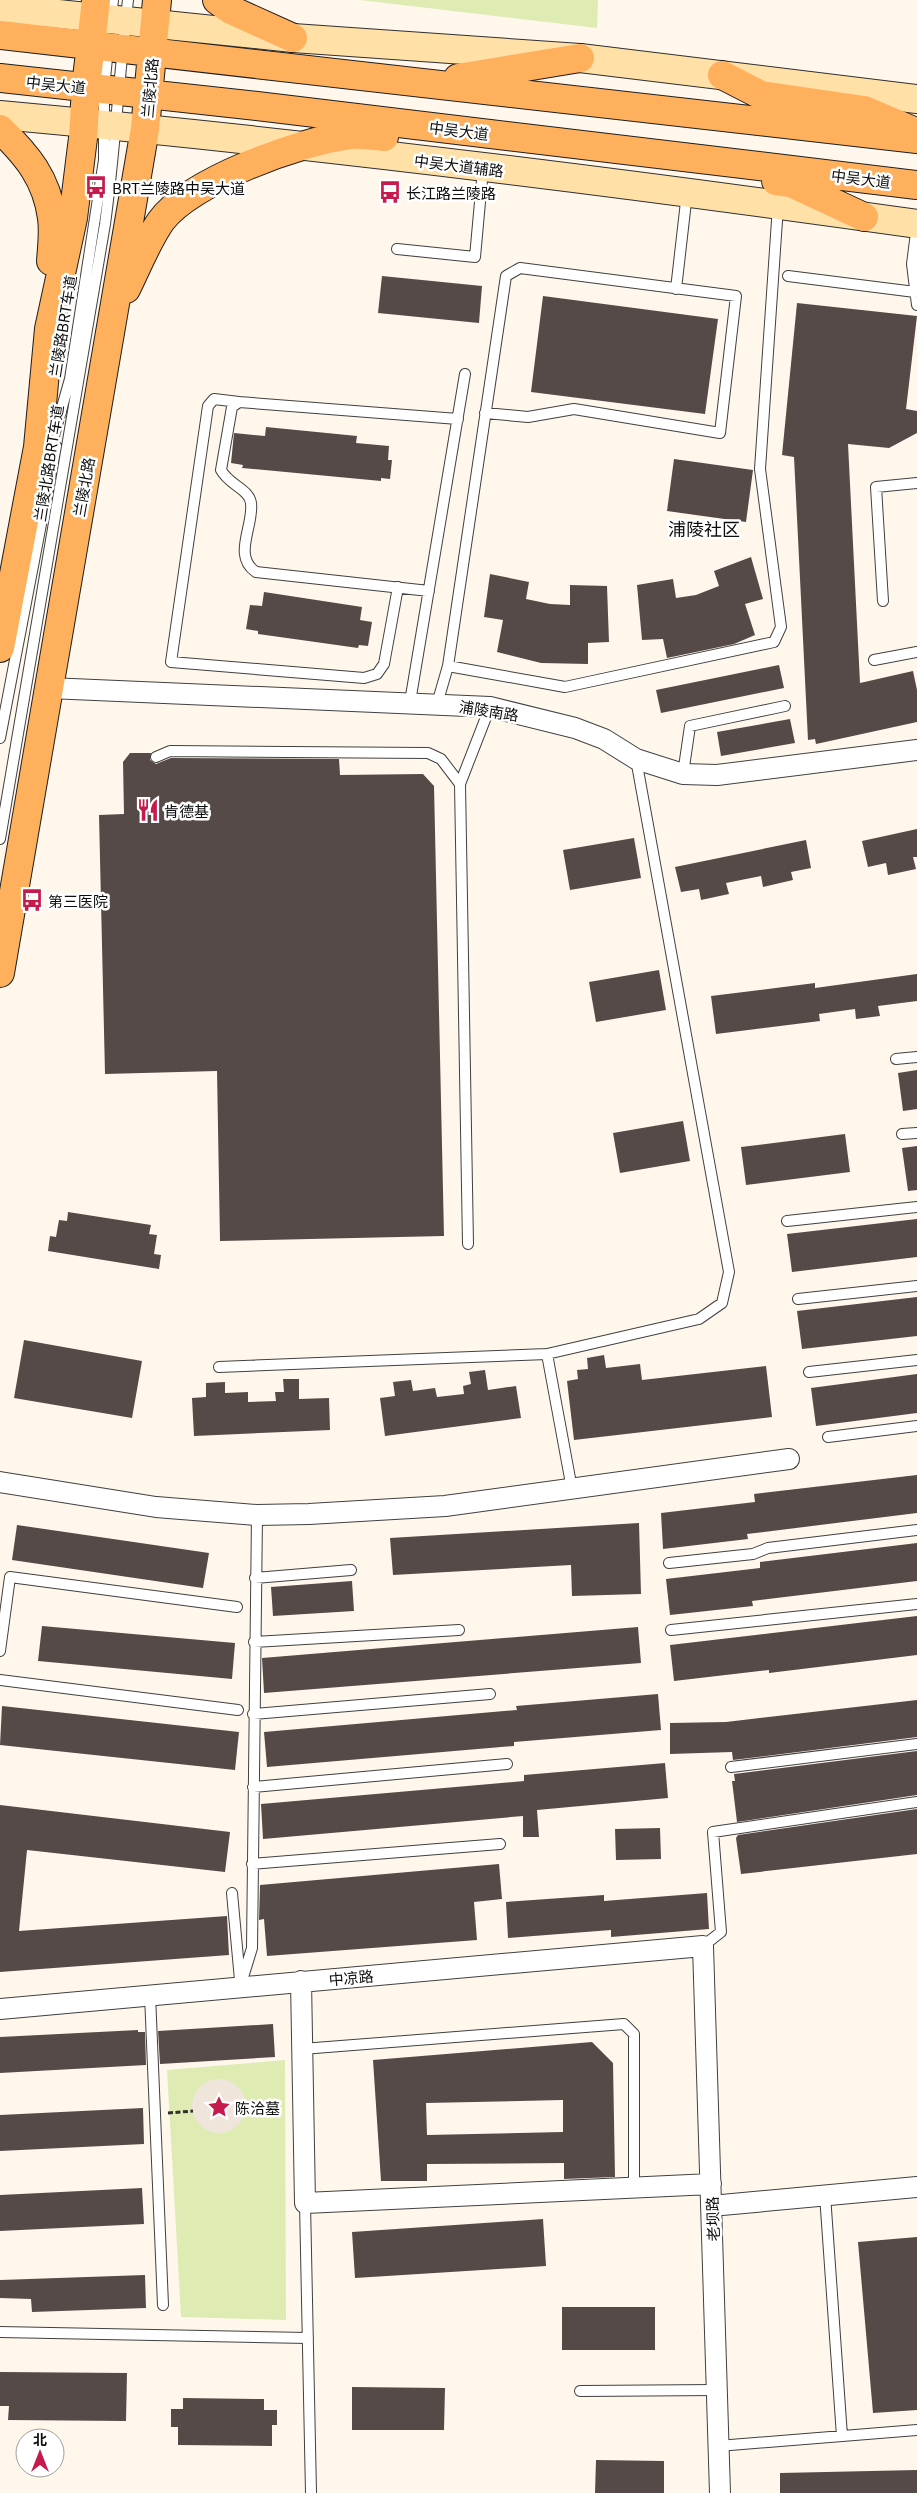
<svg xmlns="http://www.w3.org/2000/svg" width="917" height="2493" viewBox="0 0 917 2493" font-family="Georgia,'Noto Sans SC',serif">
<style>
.green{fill:#deecb3}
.plaza{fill:#efe5db}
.building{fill:#564a48;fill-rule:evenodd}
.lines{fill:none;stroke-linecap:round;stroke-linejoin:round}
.lane-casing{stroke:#404040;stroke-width:12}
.street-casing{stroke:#404040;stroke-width:22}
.secondary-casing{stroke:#2f2f2f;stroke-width:30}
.primary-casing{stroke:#1e1e1e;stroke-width:30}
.path{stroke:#2f2f2f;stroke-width:3;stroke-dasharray:5 2.5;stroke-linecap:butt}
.lane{stroke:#fff;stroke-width:10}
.street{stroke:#fff;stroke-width:20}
.secondary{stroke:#ffe0a7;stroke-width:28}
.primary{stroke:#ffb05c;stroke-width:28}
.labels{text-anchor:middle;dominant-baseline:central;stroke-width:5;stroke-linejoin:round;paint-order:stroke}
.street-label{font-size:15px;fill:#0d0d0d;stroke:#fff}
.poi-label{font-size:15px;fill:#0d0d0d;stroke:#fff;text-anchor:start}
.quarter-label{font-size:18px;fill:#0d0d0d;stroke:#fff}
</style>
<rect width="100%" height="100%" fill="#fff7ec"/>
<!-- green -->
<path class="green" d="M360,0H598L597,28Z
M285,2060L286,2320L181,2317L167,2070Z"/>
<!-- plaza -->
<path class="plaza" d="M192 2106a27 27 0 1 1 54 0a27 27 0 1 1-54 0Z"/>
<!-- building -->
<path class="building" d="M382,276L482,286L479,323L378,313Z
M543,296L718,319L705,414L531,392Z
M797,303L917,316L906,409L917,411V433L889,448L848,444L860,683L913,671L917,690V722L816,744L815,739L808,740L794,457L782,455Z
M266,427L357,436L356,443L389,446L388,460H392L390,479L381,478V481L242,468L243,465L231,463L234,433L265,436Z
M674,459L753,470L746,522L667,511Z
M751,557L763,599L745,604L755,635L734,644L667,658L663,639L642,640L637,585L673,579L676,598L696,595L719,586L714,571Z
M490,574L529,582L526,599L550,604L570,605V585L607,586L609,642L588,643V664L541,663L497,652L503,620L484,617Z
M264,592L362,607L360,620L372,622L368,646L359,645L358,648L294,639L258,634V631L246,629L250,605L262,606Z
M779,665L784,688L661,713L656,690Z
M790,719L795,743L721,756L717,732Z
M130,753H151L150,760L156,764L171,758L339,759L340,775L423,774L434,786L444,1236L220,1241L217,1071L105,1074L99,815L124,814L123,762Z
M917,829V857H913L916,869L888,875L886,863L868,867L862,841Z
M634,838L641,878L570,890L563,850Z
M806,840L811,868L791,872L793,880L763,887L761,876L726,883L729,894L701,900L699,889L681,892L675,867Z
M659,970L666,1010L596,1022L589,982Z
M917,974V1001L878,1006L880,1016L856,1019L855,1009L819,1014L820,1021L716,1034L711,996L815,983V988Z
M917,1070V1109L903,1111L898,1073Z
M683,1121L690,1161L620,1173L613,1133Z
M845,1134L850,1172L746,1185L741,1147Z
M917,1146V1190L908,1191L902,1148Z
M68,1212L151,1225L149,1234L157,1235L154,1254L161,1255L159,1269L48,1251L50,1236L56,1237L59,1220L67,1221Z
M917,1219V1257L792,1272L787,1234Z
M917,1297V1336L802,1349L797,1311Z
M24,1340L142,1361L132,1418L14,1398Z
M604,1355L606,1368L640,1364L642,1380L766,1366L772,1417L574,1440L567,1381L578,1379L577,1370L588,1369L587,1358Z
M485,1370L488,1390L516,1386L521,1418L385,1436L380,1398L395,1396L393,1382L411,1380L413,1391L435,1388L437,1397L464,1394L463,1386L471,1384L469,1372Z
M917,1374V1413L816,1426L811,1388Z
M283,1379H299V1399L329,1398L330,1430L194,1436L192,1398L206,1397V1383L225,1382V1393L248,1392V1402L276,1401L275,1392H284Z
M917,1475V1513L747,1534L748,1539L663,1549L661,1513L755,1502L754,1494Z
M639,1523L641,1594L572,1596L571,1565L393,1575L390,1538Z
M17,1525L209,1553L203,1588L12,1560Z
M917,1543V1581L752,1601L753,1606L670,1615L666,1579L760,1568V1562Z
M352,1581L354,1611L273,1616L271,1587Z
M917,1616V1655L769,1673V1670L674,1681L670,1645Z
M42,1626L235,1643L232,1679L38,1661Z
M638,1627L641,1663L264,1693L262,1658Z
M658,1694L661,1730L514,1742V1746L267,1767L264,1732L517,1710L516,1706Z
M917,1700V1737L733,1760L732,1752L670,1754V1723L726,1722Z
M2,1706L239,1732L235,1770L0,1745Z
M917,1751V1795L737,1822L732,1781H735L734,1774Z
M665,1763L668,1798L537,1810L539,1837H523V1816L263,1839L261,1804L524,1781V1775Z
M0,1805L230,1832L225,1872L27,1850L19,1931L227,1916L229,1955L0,1972Z
M917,1809V1854L741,1874L736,1838L738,1835Z
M660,1828L661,1859L616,1860L615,1829Z
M499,1864L502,1899L474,1902L477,1940L267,1956L264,1919L259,1920L260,1885Z
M707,1893L709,1929L611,1937V1930L508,1938L506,1902L604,1895V1901Z
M273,2024L275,2057L160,2064L158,2031Z
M138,2030V2032H145L146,2065L0,2073V2037Z
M592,2042L613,2063L615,2177L564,2179V2163L427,2164V2181H381L373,2060ZM563,2100V2132L427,2135L426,2103Z
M143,2108L144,2144L0,2151V2115Z
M142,2188L144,2224L0,2231V2195Z
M543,2219L546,2266L355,2278L352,2232Z
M917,2237V2410L873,2413L858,2242Z
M145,2275L146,2308L32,2312L31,2299L0,2298V2280Z
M562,2307H655V2350H562Z
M0,2372L127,2373L126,2421L8,2420L9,2406H0Z
M352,2387L445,2388L444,2430H352Z
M183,2398L264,2399V2410H277V2425H272V2446L178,2445V2427H171V2409H183Z
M596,2460L664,2461V2493H595Z
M917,2470V2493H780V2473Z"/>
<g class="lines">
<defs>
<path id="lane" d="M111,19L113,0
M917,225L912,264L917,305
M397,249L475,257L483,169
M788,276L915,292
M676,289L687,193
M239,402L214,399L208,406L171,662L364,678L377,674L384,664L398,587
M49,453L70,379L104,160V89L108,48
M429,591L256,572C232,556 254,526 251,503C249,489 229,485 221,470L232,407L239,402L458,419
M883,601L876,487L917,483
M874,660L917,652
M448,666L565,687L774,642L781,627L760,469L778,206
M410,702L465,374
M437,704L448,666L506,276L520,268L736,296L720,433L574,409L528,417L485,413
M0,738L56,446
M156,757L170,751L428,753L441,759L460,784L468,1244
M683,774L690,726L785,706
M460,784L490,707
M0,839L105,224C115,150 119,75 128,0
M896,1059L917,1057
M902,1134L917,1133
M787,1221L917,1207
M798,1299L917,1286
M547,1354L572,1489
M219,1367L547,1354L699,1319L722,1303L729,1272L636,759
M809,1372L917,1360
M828,1437L917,1426
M669,1563L753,1554L768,1548L917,1530
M255,1578L351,1570
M671,1630L917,1604
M254,1642L459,1630
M0,1651L10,1577L237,1607
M0,1680L238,1710
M253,1714L490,1694
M731,1767L917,1744
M253,1787L507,1764
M252,1864L500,1844
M232,1893L240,1980
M703,1946L721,1932L713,1832L917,1802
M240,1987L252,1948L257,1515
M150,1995L163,2305
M302,2049L624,2024L634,2034V2188
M825,2195L842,2436
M305,2203L311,2493
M0,2332L308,2338
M580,2391L717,2390
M718,2446L917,2430"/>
<path id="street" d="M49,688L490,707L575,728L604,739L636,759L683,774L717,775L917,750
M0,1482L156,1507L257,1515L309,1514L445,1506L789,1459
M301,1981L305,2203L711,2184
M0,2009L703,1946L720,2493
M711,2206L917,2187"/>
<path id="secondary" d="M0,8L293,38L580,58L917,99
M0,115C306,143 612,181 917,224"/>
<path id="primary" d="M217,0L231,10L293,38
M0,35L917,139
M722,75L761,95L864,110L911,130
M0,78L257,106L917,185
M458,78L580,58
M0,129C27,155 47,179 52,218C54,232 52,247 51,261
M776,181L791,183L864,217
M126,289C137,267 147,241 161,221C190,181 301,141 350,135C361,134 373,136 384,137
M0,648L38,447L49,329L73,218L83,138L86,87L96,0
M0,973L145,129L157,0"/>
</defs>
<!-- lane casing -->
<use href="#lane" class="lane-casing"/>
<!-- street casing -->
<use href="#street" class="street-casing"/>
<!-- secondary casing -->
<use href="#secondary" class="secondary-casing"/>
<!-- primary casing -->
<use href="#primary" class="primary-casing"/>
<!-- path -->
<path class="path" d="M168,2113L193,2111"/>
<!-- lane -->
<use href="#lane" class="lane"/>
<!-- street -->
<use href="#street" class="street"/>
<!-- secondary -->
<use href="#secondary" class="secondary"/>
<!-- primary -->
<use href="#primary" class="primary"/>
</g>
<!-- icons -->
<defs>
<symbol id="bus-bare" viewBox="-9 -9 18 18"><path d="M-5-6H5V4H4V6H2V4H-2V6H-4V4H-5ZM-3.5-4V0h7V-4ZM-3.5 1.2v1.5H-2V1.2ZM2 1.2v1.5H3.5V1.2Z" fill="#c71a4c" stroke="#fff" stroke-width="2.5" paint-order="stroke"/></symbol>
<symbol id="restaurant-bare" viewBox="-9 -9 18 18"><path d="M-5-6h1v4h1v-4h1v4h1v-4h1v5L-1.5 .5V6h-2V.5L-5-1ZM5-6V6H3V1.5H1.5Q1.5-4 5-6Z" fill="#c71a4c" stroke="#fff" stroke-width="2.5" paint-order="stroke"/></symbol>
<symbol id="sight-bare" viewBox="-9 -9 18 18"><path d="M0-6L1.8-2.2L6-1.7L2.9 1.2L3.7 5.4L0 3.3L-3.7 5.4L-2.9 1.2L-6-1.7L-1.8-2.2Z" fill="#c71a4c" stroke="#fff" stroke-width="2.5" paint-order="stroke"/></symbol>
</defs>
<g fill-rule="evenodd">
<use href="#bus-bare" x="80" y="171" width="32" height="32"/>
<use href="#bus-bare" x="374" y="176" width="32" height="32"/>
<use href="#restaurant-bare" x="132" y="794" width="32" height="32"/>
<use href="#bus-bare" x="16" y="884" width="32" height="32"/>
<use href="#sight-bare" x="203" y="2091" width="32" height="32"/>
</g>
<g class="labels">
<!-- street labels -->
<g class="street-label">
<text transform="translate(56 84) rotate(6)">中吴大道</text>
<text transform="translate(149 88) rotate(-85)">兰陵北路</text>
<text transform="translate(459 130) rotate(7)">中吴大道</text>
<text transform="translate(459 165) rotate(7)">中吴大道辅路</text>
<text transform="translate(861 178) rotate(7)">中吴大道</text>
<text transform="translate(62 326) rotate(-81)">兰陵路BRT车道</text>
<text transform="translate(48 463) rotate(-81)">兰陵北路BRT车道</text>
<text transform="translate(83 487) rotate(-80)">兰陵北路</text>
<text transform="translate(489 710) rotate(9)">浦陵南路</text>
<text transform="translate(351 1977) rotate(-5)">中凉路</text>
<text transform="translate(712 2219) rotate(-92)">老坝路</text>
</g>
<!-- poi labels -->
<g class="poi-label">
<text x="112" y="187">BRT兰陵路中吴大道</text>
<text x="406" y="192">长江路兰陵路</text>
<text x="164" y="810">肯德基</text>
<text x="48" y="900">第三医院</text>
<text x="235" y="2107">陈洽墓</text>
</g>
<!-- quarter labels -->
<g class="quarter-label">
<text x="704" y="528">浦陵社区</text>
</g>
</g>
<!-- north arrow -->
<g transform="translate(40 2453)"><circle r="24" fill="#ffffff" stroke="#9e9e9e"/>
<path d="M0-4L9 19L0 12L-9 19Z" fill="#c71a4c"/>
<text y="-8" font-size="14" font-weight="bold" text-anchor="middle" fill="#0d0d0d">北</text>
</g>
</svg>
